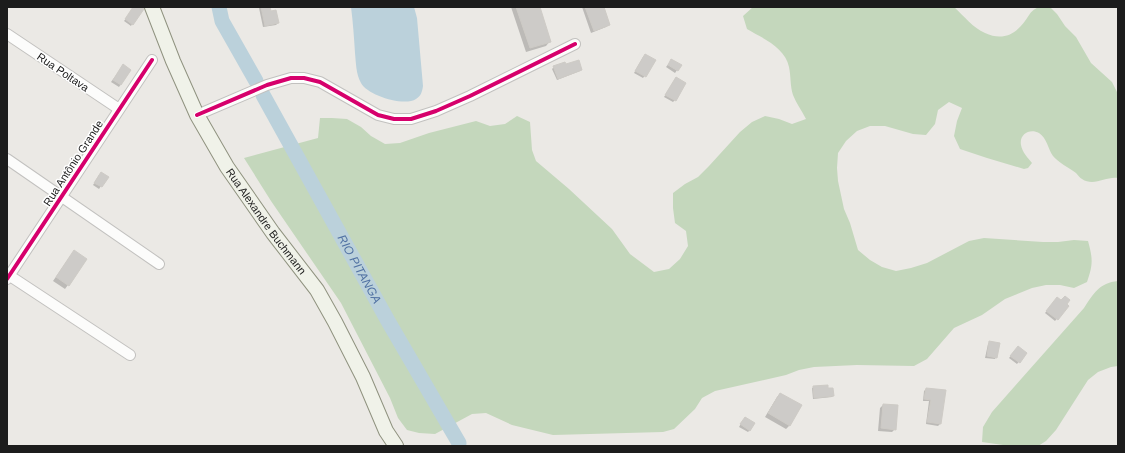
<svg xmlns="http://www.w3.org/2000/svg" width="1125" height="453" viewBox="0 0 1125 453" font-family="Helvetica,sans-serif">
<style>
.forest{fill:#c4d7bc}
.water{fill:#bbd1db}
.shadow{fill:#0003}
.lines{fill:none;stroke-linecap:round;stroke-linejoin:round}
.river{stroke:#bbd1db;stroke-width:15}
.building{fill:#cdcbc8;stroke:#cecbc6}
.minor-casing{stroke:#c2c1bf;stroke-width:12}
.secondary-casing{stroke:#8f927f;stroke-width:16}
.minor{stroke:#fcfcfb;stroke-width:10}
.secondary{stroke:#f0f2e9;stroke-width:14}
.cycleway-casing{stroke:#fff;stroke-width:6}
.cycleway{stroke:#d6006c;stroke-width:4}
.labels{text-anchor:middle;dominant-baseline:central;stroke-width:3;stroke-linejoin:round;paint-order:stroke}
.street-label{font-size:11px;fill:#1c1c1c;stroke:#fff}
.water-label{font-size:12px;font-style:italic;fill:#5172a3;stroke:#fff}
</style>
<rect width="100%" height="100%" fill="#ebe9e5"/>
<!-- forest -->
<path class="forest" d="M753,7H954C964,16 973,28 985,33C1002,41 1015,35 1025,21C1028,17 1031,11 1035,9C1040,6 1045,7 1050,7L1057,14L1065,26L1076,37L1091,63L1112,82L1118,94V178C1106,176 1094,187 1082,179C1080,178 1078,175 1076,173C1069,168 1058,162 1053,156C1048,149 1047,138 1039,133C1030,128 1019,134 1021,145C1022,152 1028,158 1032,163L1028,168L1024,169L987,158L960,149L954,136L957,121L962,108L949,102L938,110L935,124L926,135L913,134L885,126H870L857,131L846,141L838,153L837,168L838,181L844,209L850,223L858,250L870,260L882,267L896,271L911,268L927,263L969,241L984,238L1043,242H1058L1074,240L1088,241C1093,259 1093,265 1087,282L1074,288L1060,285H1046L1032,288L1005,299L982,315L954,328L927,359L914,366L857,365L814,367L799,370L786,375L715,391L702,398L695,409L674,429L663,432L553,435L512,425L486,413L472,414L435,434L419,433L407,430L398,418L390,398L341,303L271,201L244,158L318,138L320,118H332L347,119L361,127L371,136L385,144L400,143L429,133L476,121L490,126L505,124L517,116L530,122L532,150L536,161L569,189L612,229L630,254L654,272L669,269L680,259L688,246L686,231L675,223L673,208V193L685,184L698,177L709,166L740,132L752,122L765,116L779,119L792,124L806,119C802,111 796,103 793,95C790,86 791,76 789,67C785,47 762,38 747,29L743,16Z
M1118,281V366L1111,367L1098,372L1088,380L1056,430L1046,441L1038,446H1010L982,442L983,427L992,412L1084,308C1094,293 1099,283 1118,281Z"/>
<!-- water -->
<path class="water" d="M351,7H414L417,18L423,86C422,92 421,96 416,99C404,107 367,95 361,83C356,74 356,63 355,53C354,38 353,22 351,7Z"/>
<!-- shadow -->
<path class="shadow" d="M134,7H141L131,26L124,21Z
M261,7H269L270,12L278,23L276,25L263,27L259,8Z
M511,7H539L550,41L546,46L526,52Z
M582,7H603L609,25L606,27L591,33Z
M643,57L655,61L643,78L634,73Z
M670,62L680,66L675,73L666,67Z
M123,66L130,71L119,87L111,82Z
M565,66L581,70L580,71L557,80L552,69L554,67Z
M676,78L675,100L673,102L664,97Z
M99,175L107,177L99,189L93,185Z
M71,255L86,260L65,289L53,281Z
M1057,298L1067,306L1055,321L1045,313Z
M990,342L996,357L995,359L985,358L988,344Z
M1016,349L1026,353L1017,364L1009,358Z
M814,387L833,396L832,397L813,399L812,388Z
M926,389L945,391L940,424L938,426L926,424L929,401H923L924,391Z
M780,394L801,406L789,426L786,429L765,417L777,397Z
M883,405L895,429L892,432L878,431L880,408Z
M743,420L750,430L748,432L739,427Z"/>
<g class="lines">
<!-- river -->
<g class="river">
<path d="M219,7L222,21L256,81"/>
<path id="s1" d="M263,95L388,321L459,443"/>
</g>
</g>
<!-- building -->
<path class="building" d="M133,7H144V9L133,25L125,19Z
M261,7H270L271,11L276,10L279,23L265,26Z
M516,7H540L551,42L530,48Z
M585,7H604L610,25L594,31Z
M645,54L656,60L646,77L635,71Z
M671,59L682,65L678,71L668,65Z
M579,60L582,70L558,79L553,66L565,62L566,64Z
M123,64L131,70L121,85L113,80Z
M676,77L686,83L676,101L665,95Z
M101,172L109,177L102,187L94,183Z
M74,250L87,259L69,286L56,277Z
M1065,296L1070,300L1067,304L1069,306L1058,320L1046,311L1057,297L1061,300Z
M989,341L1000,343L997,358L987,356Z
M1018,346L1027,353L1020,363L1010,356Z
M828,385V388H833L834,396L814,398L813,386Z
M926,388L946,390L941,424L927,422L931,400L924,399Z
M780,393L802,405L790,426L768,413Z
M883,404L898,405L896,430L881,428Z
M745,417L755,423L750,431L740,424Z"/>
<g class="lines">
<defs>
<path id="minor" d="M7,34L119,109
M197,115L267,85L291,78H304L320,82L378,115L394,119H411L436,111L470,96L575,44
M7,159L159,264
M7,274L130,355
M7,279L152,60"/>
<g id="secondary">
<path id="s2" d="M152,7L173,61L197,115L227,167L273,233L317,290L335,322L363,377L386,431L396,446"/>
</g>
</defs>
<!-- minor casing -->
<use href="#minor" class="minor-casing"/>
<!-- secondary casing -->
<use href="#secondary" class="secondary-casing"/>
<!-- minor -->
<use href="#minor" class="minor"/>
<!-- secondary -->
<use href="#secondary" class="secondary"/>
<defs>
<path id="cycleway" d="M197,115L267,85L291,78H304L320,82L378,115L394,119H411L436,111L470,96L575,44
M7,279L152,60"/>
</defs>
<!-- cycleway casing -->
<use href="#cycleway" class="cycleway-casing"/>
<!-- cycleway -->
<use href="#cycleway" class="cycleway"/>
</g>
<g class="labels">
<!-- street labels -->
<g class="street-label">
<text transform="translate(63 72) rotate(34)">Rua Poltava</text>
<text transform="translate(73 163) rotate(-57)">Rua Antônio Grande</text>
<text stroke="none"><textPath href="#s2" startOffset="244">Rua Alexandre Buchmann</textPath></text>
</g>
<!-- water labels -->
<g class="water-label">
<text stroke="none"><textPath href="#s1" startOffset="199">RIO PITANGA</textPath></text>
</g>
</g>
<!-- border -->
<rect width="1125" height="453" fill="none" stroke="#1c1c1c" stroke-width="16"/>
</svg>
